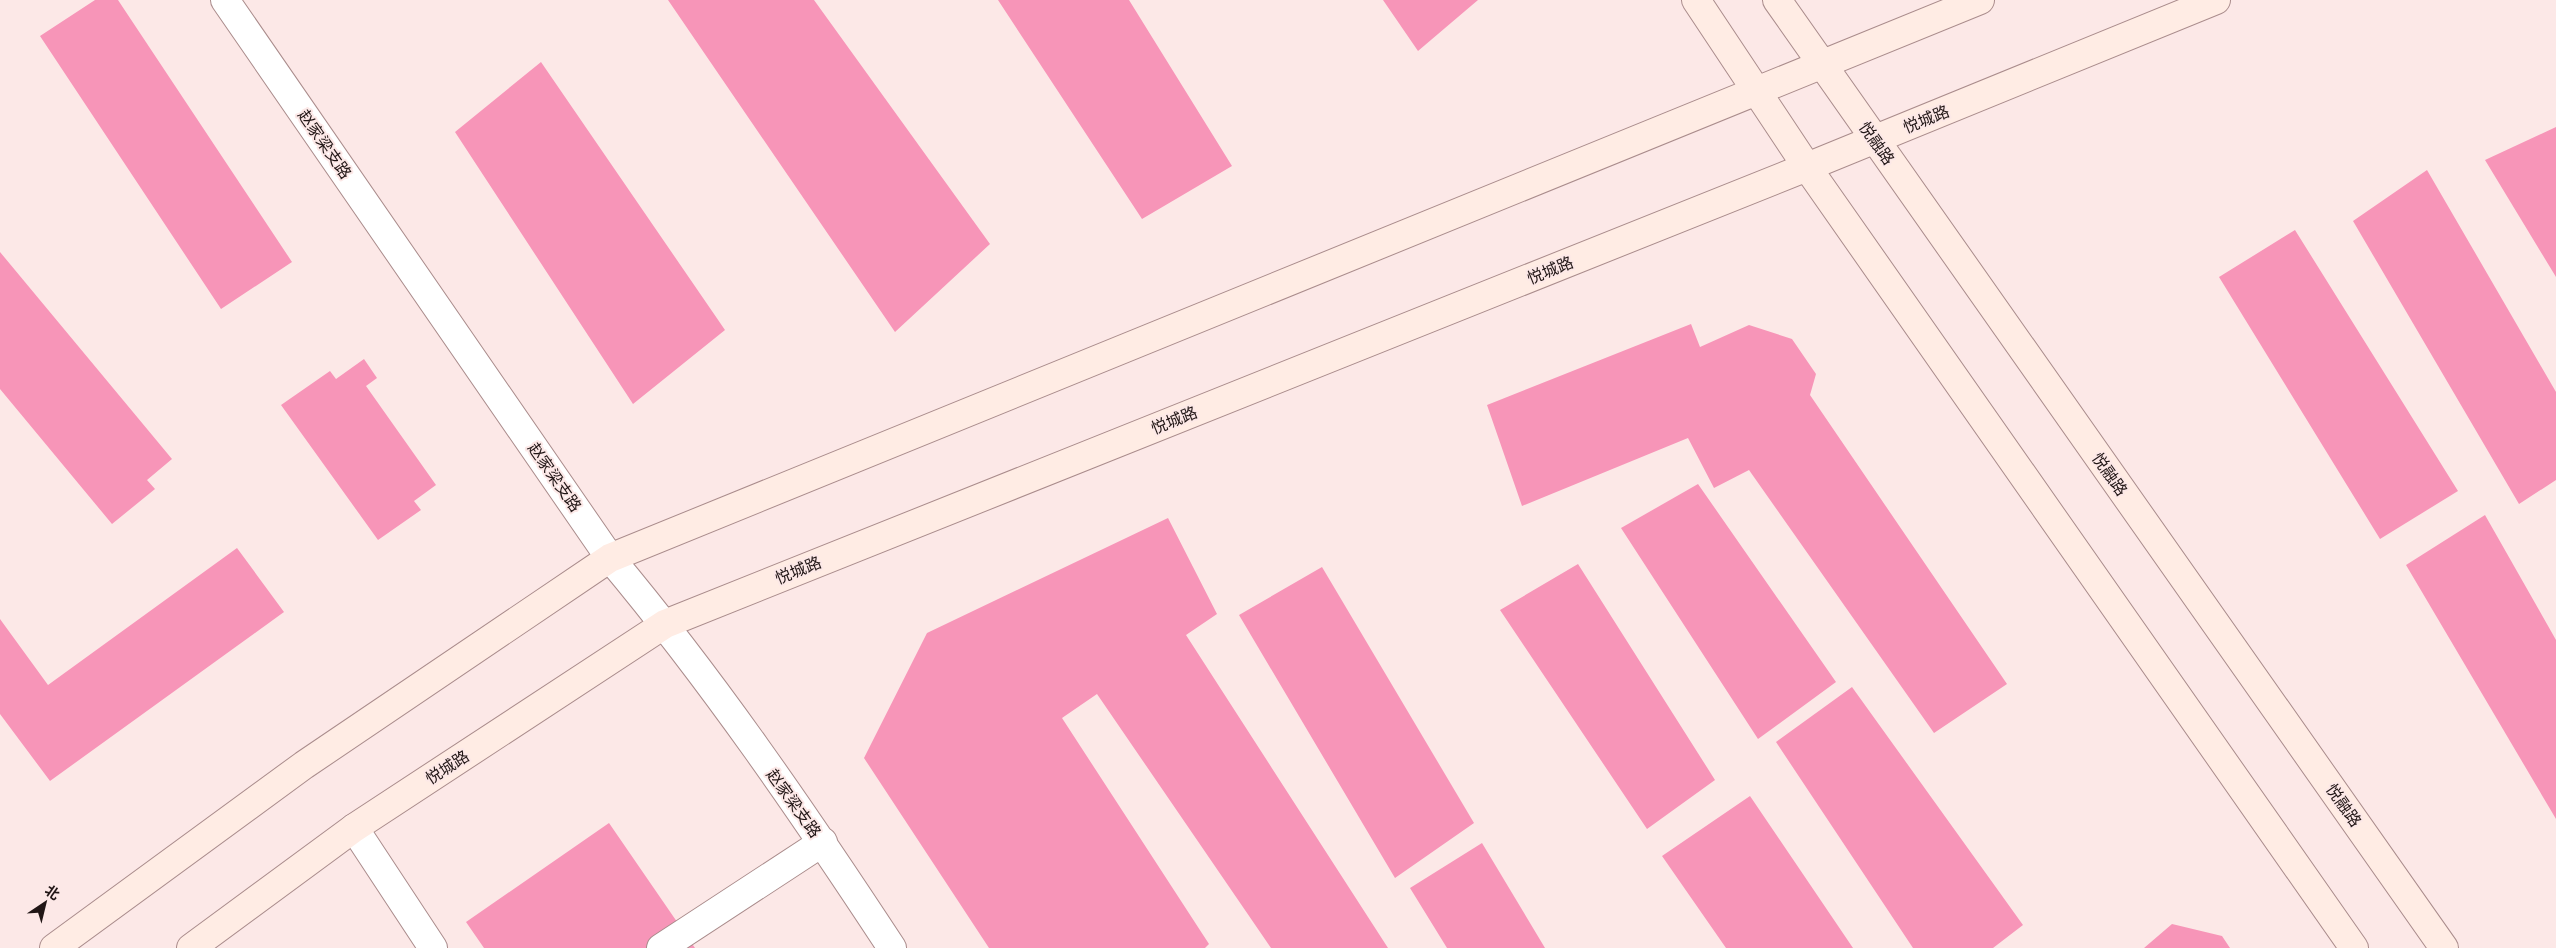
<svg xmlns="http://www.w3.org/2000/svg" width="2556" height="948" viewBox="0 0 2556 948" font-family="'Source Serif 4','Noto Sans SC',serif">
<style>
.building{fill:#f795b8}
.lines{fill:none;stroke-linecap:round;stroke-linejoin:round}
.minor-casing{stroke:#aa8c8c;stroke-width:30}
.tertiary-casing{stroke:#aa8c8c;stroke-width:30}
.secondary-casing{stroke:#aa8c8c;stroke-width:30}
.minor{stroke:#fff;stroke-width:28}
.tertiary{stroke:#fff;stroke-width:28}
.secondary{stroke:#ffece4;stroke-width:28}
.labels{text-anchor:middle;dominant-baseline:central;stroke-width:4;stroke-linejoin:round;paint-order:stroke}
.street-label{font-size:16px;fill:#211616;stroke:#fce8e7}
</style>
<rect width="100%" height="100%" fill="#fce8e7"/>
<!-- building -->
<path class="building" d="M95,0H118L292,262L221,309L40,36Z
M668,0H814L990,244L895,332Z
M998,0H1129L1232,166L1142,219Z
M1383,0H1478L1418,51Z
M541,62L725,330L633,404L455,132Z
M2556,127V277L2485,160Z
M2427,170L2556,392V480L2519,504L2353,221Z
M2295,230L2458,491L2380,539L2219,277Z
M0,252L172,459L147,480L155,489L112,524L0,389Z
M1691,324L1700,347L1749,325L1792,339L1816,374L1810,395L2007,684L1934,733L1749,470L1714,488L1688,438L1522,506L1487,405Z
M364,359L377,378L366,386L436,485L414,501L421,510L378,540L281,405L330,371L336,379Z
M1698,484L1836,682L1758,739L1621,528Z
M2485,515L2556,640V819L2406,565Z
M1168,518L1217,614L1186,635L1388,948H1271L1097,694L1062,718L1209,944L1205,948H989L864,758L927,633Z
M237,548L284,612L50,781L0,714V619L48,685Z
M1578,564L1715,780L1647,829L1500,610Z
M1322,567L1474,823L1395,878L1239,615Z
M1852,687L2023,925L1993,948H1913L1776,742Z
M1750,796L1853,948H1726L1662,856Z
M609,823L695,948H484L466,922Z
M1482,843L1545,948H1447L1410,888Z
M2172,924L2222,936L2230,948H2144Z"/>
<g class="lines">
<defs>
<path id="minor" d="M354,828L433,948
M661,948L823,842"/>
<path id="tertiary" d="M225,0L610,558C713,681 804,814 892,948"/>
<path id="secondary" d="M1696,0L1807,167L2354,948
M1777,0L2444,948
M54,948L304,765L610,558L1980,0
M191,948L354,828L665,624L1807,167L2216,0"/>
</defs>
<!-- minor casing -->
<use href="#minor" class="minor-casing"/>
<!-- tertiary casing -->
<use href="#tertiary" class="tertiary-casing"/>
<!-- secondary casing -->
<use href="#secondary" class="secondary-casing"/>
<!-- minor -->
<use href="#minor" class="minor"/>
<!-- tertiary -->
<use href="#tertiary" class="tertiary"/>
<!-- secondary -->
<use href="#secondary" class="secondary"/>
</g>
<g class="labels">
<!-- street labels -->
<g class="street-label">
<text transform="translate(1926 119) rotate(-22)">悦城路</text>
<text transform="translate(1877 143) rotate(55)">悦融路</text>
<text transform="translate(325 144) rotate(55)">赵家梁支路</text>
<text transform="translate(1550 270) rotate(-22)">悦城路</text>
<text transform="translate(1174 420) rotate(-22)">悦城路</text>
<text transform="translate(2110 474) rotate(55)">悦融路</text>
<text transform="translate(555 477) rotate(55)">赵家梁支路</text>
<text transform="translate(798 570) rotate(-22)">悦城路</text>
<text transform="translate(447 767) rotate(-33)">悦城路</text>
<text transform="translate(794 803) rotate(54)">赵家梁支路</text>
<text transform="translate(2344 805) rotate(55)">悦融路</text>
</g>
</g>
<!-- north arrow -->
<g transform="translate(45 903) rotate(35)" stroke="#fce8e7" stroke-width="4" paint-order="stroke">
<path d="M0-4L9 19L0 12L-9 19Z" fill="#211616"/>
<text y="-8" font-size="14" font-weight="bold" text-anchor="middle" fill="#211616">北</text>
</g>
</svg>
